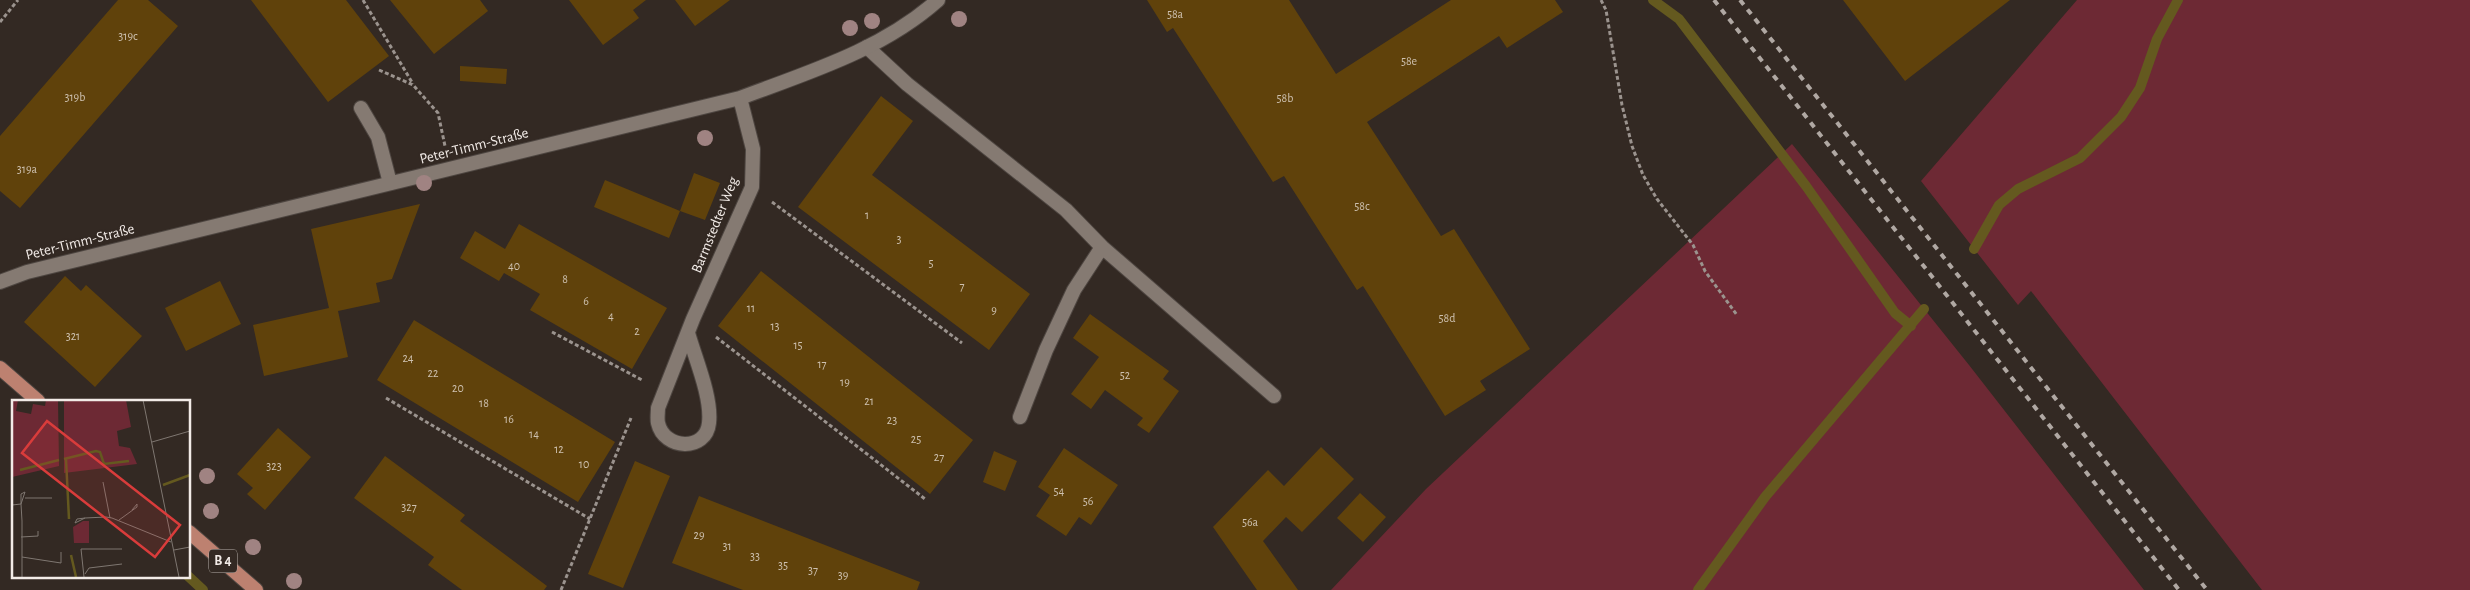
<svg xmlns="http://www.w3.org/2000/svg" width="2470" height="590" viewBox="0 0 2470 590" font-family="'Alegreya Sans',sans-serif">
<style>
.green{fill:#6d2934}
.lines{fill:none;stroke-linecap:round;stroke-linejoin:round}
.stream{stroke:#64591f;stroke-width:10}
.building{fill:#60420b}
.service-casing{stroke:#4e4641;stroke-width:16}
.minor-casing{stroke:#4e4641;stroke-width:16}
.primary-casing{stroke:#4e4641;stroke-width:16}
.path{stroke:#9b938e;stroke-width:3;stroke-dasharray:4 2.5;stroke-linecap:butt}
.service{stroke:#857a72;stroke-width:14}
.minor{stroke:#857a72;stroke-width:14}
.primary{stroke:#bd8170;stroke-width:14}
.rail{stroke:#b0a8a3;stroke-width:4;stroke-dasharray:6 6;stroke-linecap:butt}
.tree{fill:#a08382}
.labels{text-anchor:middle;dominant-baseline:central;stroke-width:4;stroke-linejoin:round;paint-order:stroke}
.number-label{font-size:12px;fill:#cec1b0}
.shield{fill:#332923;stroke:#b9b1ac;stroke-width:1}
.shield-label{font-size:14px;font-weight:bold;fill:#f2ebe7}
.street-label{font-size:15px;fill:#f2ebe7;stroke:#332923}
.inset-river{fill:none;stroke:#64591f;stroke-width:2.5}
.inset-road{fill:none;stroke:#7f7771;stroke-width:1}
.view{fill:#d93c3b;fill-opacity:0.15;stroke:#d93c3b;stroke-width:2.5}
.inset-edge{fill:none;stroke:#f2ebe7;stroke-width:2.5}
</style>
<rect width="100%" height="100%" fill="#332923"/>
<!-- green -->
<path class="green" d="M2077,0H2470V590H2262L2031,291L2018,305L1921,181Z
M1792,144L1969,365L2144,590H1331L1426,489Z"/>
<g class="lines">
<!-- stream -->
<path class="stream" d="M1653,0L1679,19L1806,186L1895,313L1911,326
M1974,249L1999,205L2018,189L2080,158L2121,117L2140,88L2157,39L2178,0
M188,576L203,590
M1698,590L1765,497L1924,309"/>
</g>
<!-- building -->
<path class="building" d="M118,0H148L178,26L20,208L0,191V136Z
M251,0H346L389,56L328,102Z
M390,0H480L488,11L434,54Z
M569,0H646L633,10L639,18L603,45Z
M675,0H730L695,26Z
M1147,0H1289L1336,74L1451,0H1555L1563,12L1507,48L1499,36L1367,122L1441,236L1454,229L1530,349L1480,381L1486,390L1445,416L1363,286L1357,290L1284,176L1273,182L1173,28L1167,32Z
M1843,0H2010L1905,81Z
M460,66L507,69L506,84L460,81Z
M881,96L913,121L872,175L1030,294L989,350L798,207Z
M694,173L720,183L705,220L680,211L669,238L594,207L605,180L680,211Z
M420,204L392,279L376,283L380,302L338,311L348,357L264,376L253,325L329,308L311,229Z
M519,224L667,308L632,369L530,310L540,294L504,273L499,281L460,258L475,231L505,249Z
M761,271L973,440L930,494L718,326Z
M65,276L81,291L86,285L142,336L95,387L24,322Z
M220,281L241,324L186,351L165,308Z
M1090,314L1169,371L1163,379L1179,391L1149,433L1137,425L1143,418L1105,390L1091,409L1071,394L1099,357L1073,338Z
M414,320L615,442L578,502L377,380Z
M278,428L311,457L265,510L247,494L253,488L237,474Z
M1321,447L1354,479L1302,532L1286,517L1263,541L1298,590H1257L1213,527L1268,470L1284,486Z
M1064,448L1118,485L1091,525L1079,517L1066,536L1036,516L1050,495L1038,487Z
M994,451L1017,461L1005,491L983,482Z
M385,456L465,515L460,521L547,586L544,590H462L428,565L434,557L354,498Z
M635,461L670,476L623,588L588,574Z
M1360,493L1386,517L1363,542L1337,518Z
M699,496L920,582L917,590H743L672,563Z"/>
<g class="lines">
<defs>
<path id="service" d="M867,47L907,84L1066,210L1102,247L1274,396
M361,108L378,137L390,183
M1020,417L1046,350L1074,290L1102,247"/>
<path id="minor" d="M0,282L27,272L740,98C809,72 882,50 938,0
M688,333C695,358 712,397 709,423C706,452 664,450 658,423C657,419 658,412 658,408L693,319L752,187L753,149L740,98"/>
<path id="primary" d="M0,368L38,401
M189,532L256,590"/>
</defs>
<!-- service casing -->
<use href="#service" class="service-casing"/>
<!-- minor casing -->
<use href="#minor" class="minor-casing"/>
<!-- primary casing -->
<use href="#primary" class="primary-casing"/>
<!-- path -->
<path class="path" d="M363,0L413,84
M1601,0L1606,10L1622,105L1632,146L1643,175L1657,199L1693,245L1705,271L1737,315
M0,22L18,0
M379,70L413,85L438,113L445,146
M772,202L962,343
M552,332L642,380
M716,337L925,499
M386,398L590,519
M561,590L631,418"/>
<!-- service -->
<use href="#service" class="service"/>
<!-- minor -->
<use href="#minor" class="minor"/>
<!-- primary -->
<use href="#primary" class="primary"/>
<!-- rail -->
<path class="rail" d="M1714,0L2179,590
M1740,0L2207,590"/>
</g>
<!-- trees -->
<g class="tree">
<circle cx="959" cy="19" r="8"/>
<circle cx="872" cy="21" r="8"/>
<circle cx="850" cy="28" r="8"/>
<circle cx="705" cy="138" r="8"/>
<circle cx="424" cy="183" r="8"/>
<circle cx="207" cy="476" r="8"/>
<circle cx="211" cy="511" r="8"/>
<circle cx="253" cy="547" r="8"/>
<circle cx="294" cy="581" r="8"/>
</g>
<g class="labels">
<!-- number labels -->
<g class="number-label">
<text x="1175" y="14">58a</text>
<text x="128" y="36">319c</text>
<text x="1409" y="61">58e</text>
<text x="75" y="97">319b</text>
<text x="1285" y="98">58b</text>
<text x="27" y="169">319a</text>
<text x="1362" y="206">58c</text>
<text x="867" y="215">1</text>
<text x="899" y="239">3</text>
<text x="931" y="263">5</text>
<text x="514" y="266">40</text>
<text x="565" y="279">8</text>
<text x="962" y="286">7</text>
<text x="586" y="301">6</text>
<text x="751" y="308">11</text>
<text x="994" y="310">9</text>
<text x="611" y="316">4</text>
<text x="1447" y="318">58d</text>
<text x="775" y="326">13</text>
<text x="637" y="331">2</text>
<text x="73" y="336">321</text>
<text x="798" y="345">15</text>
<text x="408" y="358">24</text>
<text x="822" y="364">17</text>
<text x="433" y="373">22</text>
<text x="1125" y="375">52</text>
<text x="845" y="382">19</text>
<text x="458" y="388">20</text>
<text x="869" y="401">21</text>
<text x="484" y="403">18</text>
<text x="509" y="419">16</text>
<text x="892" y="420">23</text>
<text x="534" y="434">14</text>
<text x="916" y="439">25</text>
<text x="559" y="449">12</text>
<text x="939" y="457">27</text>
<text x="584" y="464">10</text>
<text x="274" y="466">323</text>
<text x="1059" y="491">54</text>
<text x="1088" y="501">56</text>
<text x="409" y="507">327</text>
<text x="1250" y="522">56a</text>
<text x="699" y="535">29</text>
<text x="727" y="546">31</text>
<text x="755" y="556">33</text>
<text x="783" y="565">35</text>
<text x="813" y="570">37</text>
<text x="843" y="575">39</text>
</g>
<!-- shield labels -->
<rect class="shield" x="209" y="549.5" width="28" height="23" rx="4"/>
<g class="shield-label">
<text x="223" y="561">B 4</text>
</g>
<!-- street labels -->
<g class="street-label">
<text transform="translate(474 146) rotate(-14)">Peter-Timm-Straße</text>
<text transform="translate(715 225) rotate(-68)">Barmstedter Weg</text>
<text transform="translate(80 242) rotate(-14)">Peter-Timm-Straße</text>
</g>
</g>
<!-- overview -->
<g transform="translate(12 400)">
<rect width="178" height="178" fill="#332923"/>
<path d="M0,0H6L4,11L19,14L21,4L33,6L34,0H46L47,66L0,77ZM52,0H114L119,27L105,31L107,46L118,48L125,64L52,73ZM71,121H77V143H62L61,127Z" fill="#6d2934"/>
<path class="inset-river" d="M52,59L84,51L88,52L92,64L117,61M54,59L57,119M8,70L47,60M151,85L178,75M59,155L64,177"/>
<path class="inset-road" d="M131,0L167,177M140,42L178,31M91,82L98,118M13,98H40M0,105L9,104L13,92L9,94V104L10,121V177M73,118L63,123L65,119L73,118L94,117L100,118L159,142M107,120L125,107V104L120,110M9,137L26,136V131M162,150L178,147M10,157L49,163V152M73,174L77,168L110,164M72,177L69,149H110"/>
<path class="view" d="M35,21L168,125L143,157L10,53Z"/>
<rect width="178" height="178" class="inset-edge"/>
</g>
</svg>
